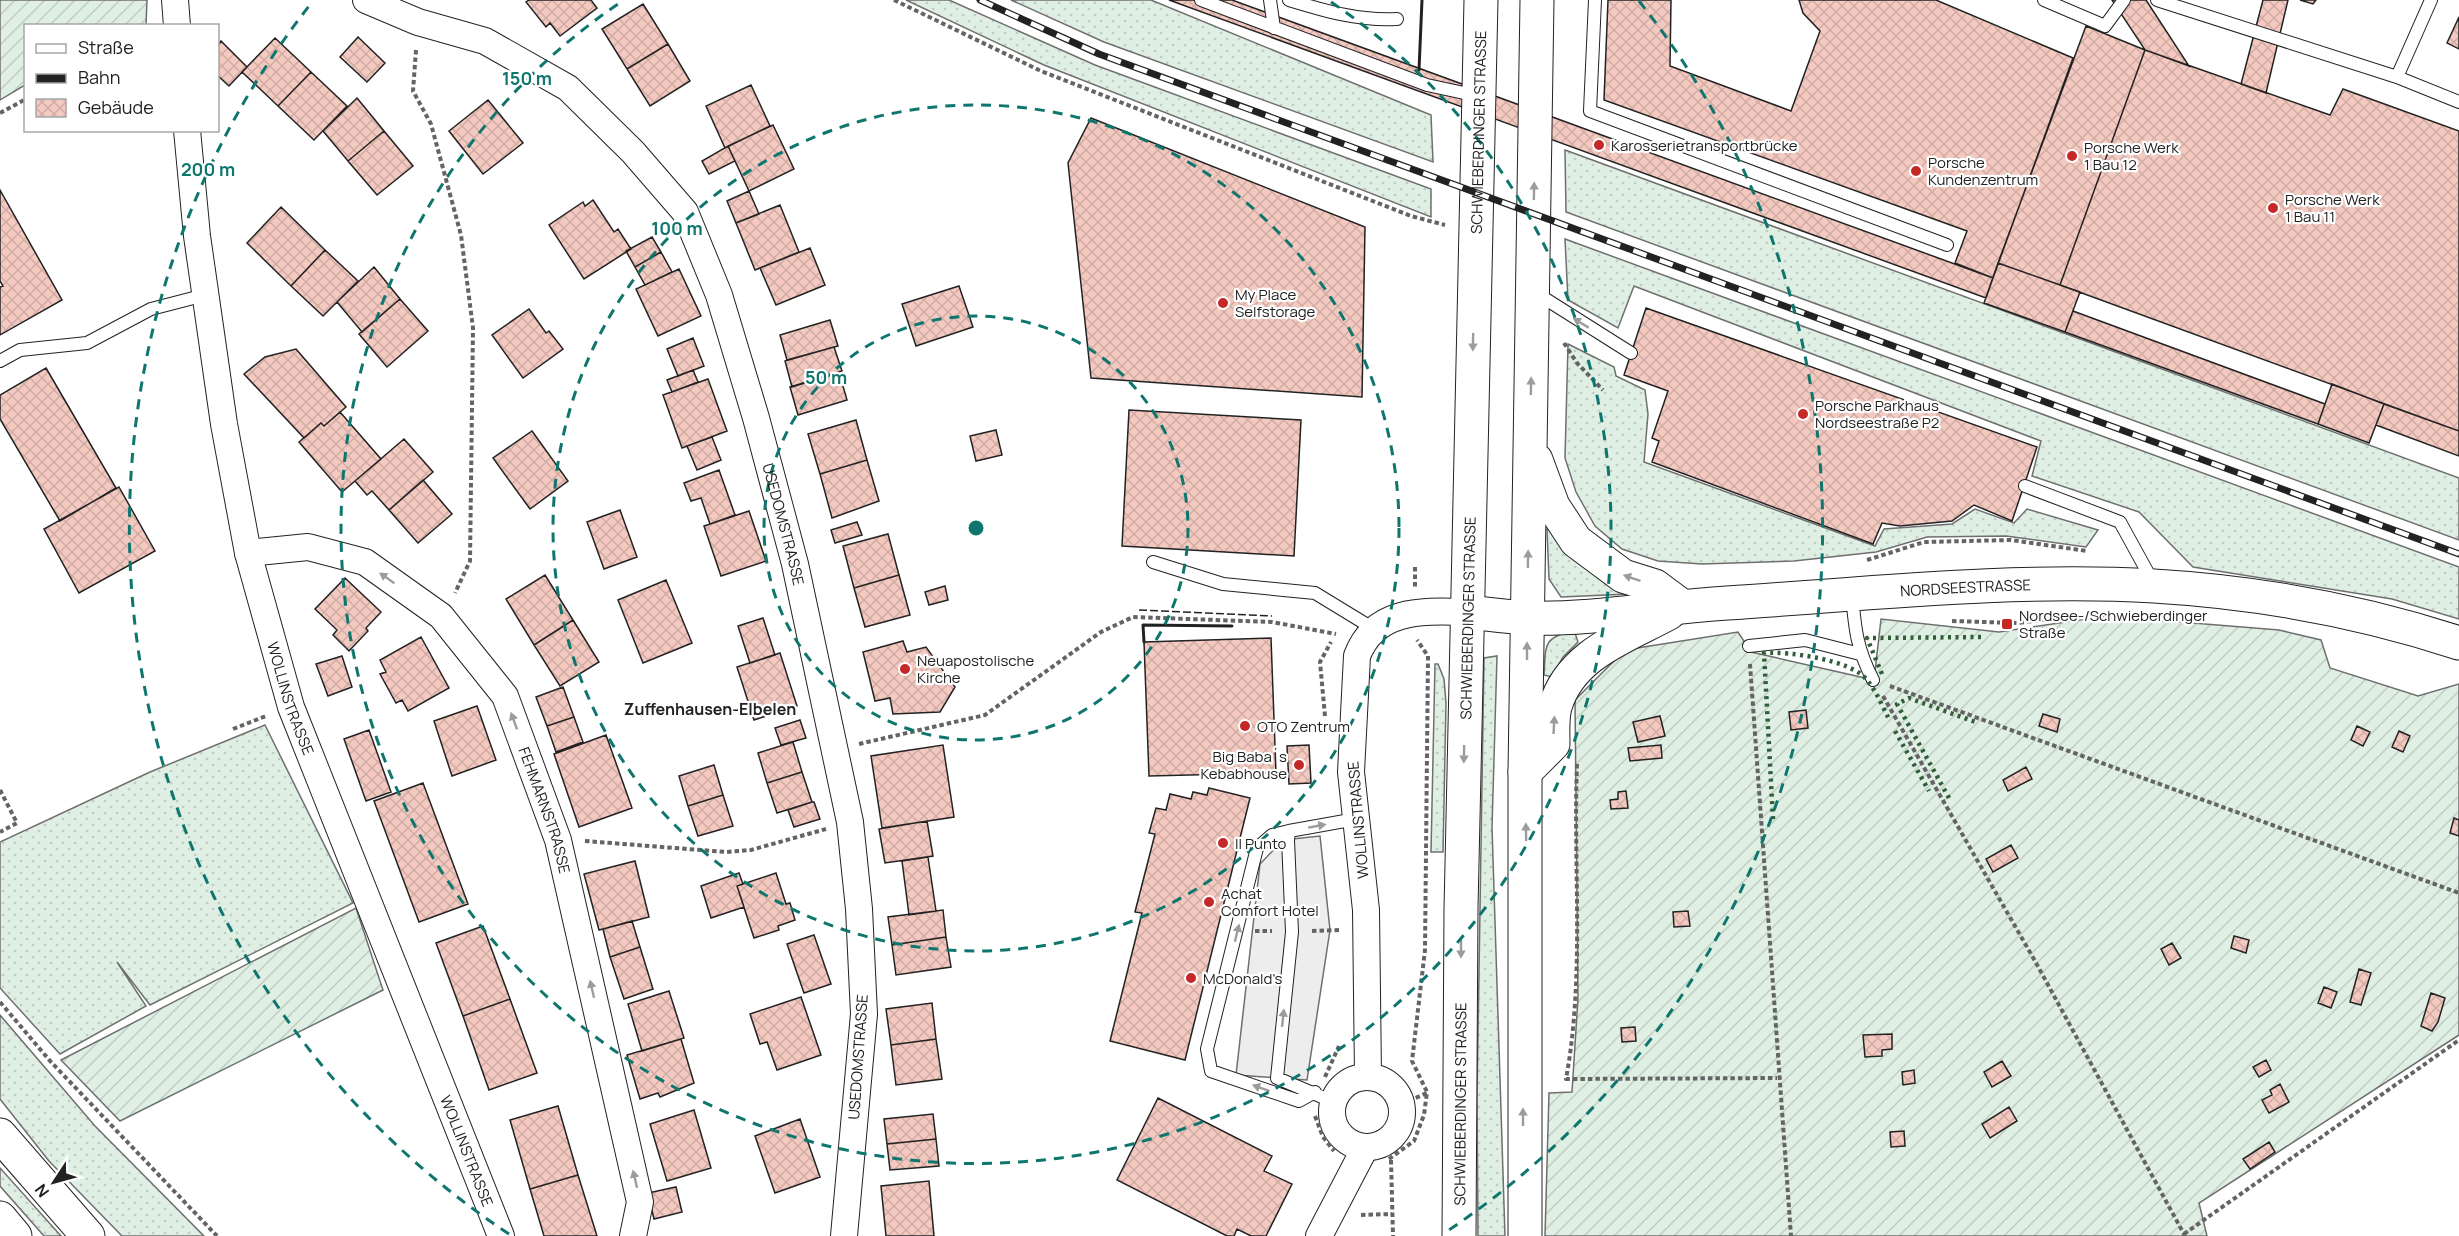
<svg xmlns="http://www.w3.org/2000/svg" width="2459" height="1236" viewBox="0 0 2459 1236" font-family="Manrope,sans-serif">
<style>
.grass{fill:url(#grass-dots);stroke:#6f6f6f;stroke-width:1.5}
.garden{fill:url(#garden-furrows);stroke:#6f6f6f;stroke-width:1.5}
.parking{fill:#ededed;stroke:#6f6f6f;stroke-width:1.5}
.building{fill:url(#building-cross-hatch);stroke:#222;stroke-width:1.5}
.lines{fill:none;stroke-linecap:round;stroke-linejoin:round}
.lane-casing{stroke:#222;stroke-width:14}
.street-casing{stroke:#222;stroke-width:28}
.secondary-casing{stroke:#222;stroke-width:35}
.highway-casing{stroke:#222;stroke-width:35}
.path{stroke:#646464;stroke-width:4;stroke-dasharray:4.5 3;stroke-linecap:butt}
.lane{stroke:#fff;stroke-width:12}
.street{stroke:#fff;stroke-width:26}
.secondary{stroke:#fff;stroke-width:33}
.highway{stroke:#fff;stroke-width:33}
.rail-casing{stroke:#222;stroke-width:7}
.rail{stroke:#fff;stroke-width:4.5;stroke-dasharray:14;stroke-linecap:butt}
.hedge{stroke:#2f5e38;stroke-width:4.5;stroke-dasharray:3 4.5;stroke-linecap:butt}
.fence{stroke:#222;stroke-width:1.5;stroke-dasharray:8 3;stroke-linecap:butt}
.wall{stroke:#222;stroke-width:3}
.oneway{fill:#9c9c9c}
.ring{fill:none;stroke:#0f766e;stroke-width:3;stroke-dasharray:10 8}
.poi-dot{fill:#c62828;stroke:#fff;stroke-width:2}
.labels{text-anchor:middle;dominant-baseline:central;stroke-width:4.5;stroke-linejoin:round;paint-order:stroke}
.street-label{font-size:15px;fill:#222;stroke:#fff}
.poi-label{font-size:15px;fill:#222;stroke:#fff;text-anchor:start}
.neighbourhood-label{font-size:16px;font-weight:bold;fill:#222;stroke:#fff}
.centre{fill:#0f766e;stroke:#fff;stroke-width:3}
.ring-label{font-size:18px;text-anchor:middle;font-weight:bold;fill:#0f766e;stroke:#fff;stroke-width:4.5;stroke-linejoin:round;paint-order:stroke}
</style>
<defs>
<pattern id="grass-dots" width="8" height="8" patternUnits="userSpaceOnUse" patternTransform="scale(1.5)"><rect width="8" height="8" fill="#e0efe3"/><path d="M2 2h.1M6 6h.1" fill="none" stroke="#c0cdc2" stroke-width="1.8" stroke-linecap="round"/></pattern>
<pattern id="garden-furrows" width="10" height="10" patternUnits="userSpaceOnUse" patternTransform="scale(1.5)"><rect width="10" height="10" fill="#e0efe3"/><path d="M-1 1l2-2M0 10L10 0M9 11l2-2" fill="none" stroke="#c0cdc2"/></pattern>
<pattern id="building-cross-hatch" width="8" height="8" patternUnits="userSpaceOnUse" patternTransform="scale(1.5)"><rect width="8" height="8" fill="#f3c9c0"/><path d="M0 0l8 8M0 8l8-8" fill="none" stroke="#d0aca5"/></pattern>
</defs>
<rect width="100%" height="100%" fill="#fff"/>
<!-- grass -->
<path class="grass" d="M906,0H949L1095,65L1431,189V217L1044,65Z
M1011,0H1151L1431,115L1433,162L1104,42Z
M1565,150L2459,478V540L1566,212Z
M1565,239L2459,567V619L2392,599L2193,567L2139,512L2032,476L2041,441L1634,286L1618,328L1568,300Z
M1568,344L1614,367L1616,376L1645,390L1648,414L1644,462L1875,546L1884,529L1952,524L1975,509L2014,523L2027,509L2098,530L2086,547L2006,536L1927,537L1876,552L1794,561L1702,564L1658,561L1622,549L1595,526L1576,492L1565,458Z
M1547,529H1553L1628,594L1561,597L1549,579Z
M1574,630L1578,642L1563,657L1552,677L1544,675C1546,645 1542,638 1574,630Z
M1497,656L1492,827L1505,1236H1478L1477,1098L1484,658Z
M1435,664H1438L1444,679L1446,703L1443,852H1431Z
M265,725L353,903L150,1005L117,962L146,1006L60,1054L0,988V842L150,772Z
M0,1015L95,1126L204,1236H122L49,1161L0,1099Z
M0,1168L61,1236H44L0,1186Z"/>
<!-- garden -->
<path class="garden" d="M0,0H147L146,25L26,26L25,85L0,100Z
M2106,616L2279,630L2321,640L2330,668L2418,696L2459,684V1035L2199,1203L2207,1236H1545L1549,1093L1572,1092L1578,998L1575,700L1625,650L1738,632L1751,652L1874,680L1881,619L1999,632Z
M356,908L383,990L120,1121L61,1060Z"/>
<!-- parking -->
<path class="parking" d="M1320,836L1330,930L1307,1080L1236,1075L1260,864L1283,840Z"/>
<!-- building -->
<path class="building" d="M529,0H591L597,8L560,36L550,23L546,27L526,2Z
M1169,0H1232L1993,278L1986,298Z
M1608,0H1671L1670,66L1791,111L1820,31L1803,13L1799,0H1936L2073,58L1993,278L1955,263L1967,231L1604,100Z
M2112,0H2146L2189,66L2145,50Z
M2263,0H2288L2266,93L2241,84Z
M2300,0H2316L2313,4Z
M643,4L668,44L627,69L602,29Z
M2459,17V49L2447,43Z
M2086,26L2145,50L2060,285L1998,263Z
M358,37L385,63L367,82L340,57Z
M275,38L311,72L278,106L242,72Z
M221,41L247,67L229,86L218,76V45Z
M668,44L690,81L650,106L627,69Z
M2145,50L2330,115L2343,89L2459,131V431L2060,285Z
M311,72L347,106L314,140L278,106Z
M751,85L770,126L725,148L706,106Z
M357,98L384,131L348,161L323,131Z
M488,100L523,143L483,174L449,131Z
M1091,118L1365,227L1362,397L1091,378L1068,163Z
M773,125L794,169L749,191L728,146Z
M384,131L413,166L377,195L348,161Z
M728,146L735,161L709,174L702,161Z
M0,190L62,300L0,335V287L3,286L0,281Z
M749,191L759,214L736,223L727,201Z
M593,200L614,232L618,229L631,249L584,279L549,225L583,202L585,206Z
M780,205L799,252L755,270L736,223Z
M281,207L325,250L291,286L247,243Z
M652,237L661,252L635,267L626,251Z
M810,248L825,285L776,305L760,268Z
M325,250L358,281L323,316L291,286Z
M661,252L672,272L645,285L635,267Z
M1998,263L2080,292L2065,332L1984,303Z
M374,267L400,299L362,332L337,302Z
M679,269L701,316L658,336L636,289Z
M959,286L973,327L916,346L902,304Z
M400,299L428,331L387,367L359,334Z
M1646,308L2037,447L2012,521L1974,505L1952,521L1900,526L1882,523L1873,544L1652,462L1659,441L1652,438L1668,391L1624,375Z
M529,309L546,333L549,331L563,349L523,378L492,335Z
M2073,311L2325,404L2318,424L2065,332Z
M830,320L838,346L787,360L780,335Z
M693,338L704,366L678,376L667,349Z
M834,347L842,371L792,387L785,361Z
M296,349L346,407L324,426L321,423L304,438L244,374L265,357Z
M46,368L116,488L60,521L0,419V395Z
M693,370L698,382L672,392L667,380Z
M839,372L847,400L798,415L790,387Z
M708,379L727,431L682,448L663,395Z
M2332,384L2384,404L2369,443L2318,424Z
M2384,404L2459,431V456L2376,425Z
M1129,410L1301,420L1294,556L1122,546Z
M340,412L381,459L342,492L299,442L321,423L324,426Z
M856,420L867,460L820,474L808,434Z
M996,430L1002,455L976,461L970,436Z
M532,431L568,481L530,509L493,458Z
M712,437L721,460L697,470L687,446Z
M404,439L433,472L389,510L372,491L367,495L355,481Z
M867,460L879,501L832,518L820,474Z
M719,470L735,515L710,524L701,498L691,501L684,483Z
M423,480L452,514L418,543L389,510Z
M119,487L155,551L79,593L44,529Z
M620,510L637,557L604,569L587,522Z
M749,511L766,561L721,576L704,526Z
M857,522L862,535L835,543L831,530Z
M888,534L899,575L854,588L843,546Z
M545,575L573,620L534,645L506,599Z
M899,575L910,615L865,627L854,588Z
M345,578L381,612L366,628L368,631L349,651L333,635L337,630L315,609Z
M666,580L692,643L643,663L618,600Z
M945,586L948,600L929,605L925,592Z
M763,618L775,655L750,663L738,626Z
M573,620L599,662L560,686L534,645Z
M421,637L449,688L408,711L402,700L396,703L380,674L386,672L380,660Z
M1271,638L1276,773L1149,776L1144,642Z
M903,641L907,652L926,647L955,687L940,712L893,714L890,698L875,701L863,652Z
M780,653L797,706L754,720L737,667Z
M342,656L352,687L328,696L316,664Z
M563,687L574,717L547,726L536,697Z
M477,706L496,760L452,776L434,721Z
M1806,710L1808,728L1791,730L1789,712Z
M2043,714L2060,719L2057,732L2039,726Z
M1660,716L1665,736L1638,742L1633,722Z
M574,717L583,742L556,752L547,726Z
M800,720L806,738L781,745L775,728Z
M2357,726L2370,732L2363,746L2351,740Z
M369,730L391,792L366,801L344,739Z
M2399,731L2410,736L2403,752L2392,747Z
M606,735L632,808L579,827L554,754Z
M793,742L802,772L767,783L758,753Z
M943,745L954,817L882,828L871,756Z
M1309,745L1311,783L1289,784L1287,746Z
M1661,745L1662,758L1630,761L1628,748Z
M714,765L723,795L688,806L679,776Z
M2026,767L2032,779L2008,791L2003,780Z
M802,772L812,802L777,813L767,783Z
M423,783L468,904L419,922L374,801Z
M1209,788L1250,798L1185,1060L1110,1041L1142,913L1135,912L1155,834L1149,833L1156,808L1166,810L1170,794L1191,799L1193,792L1207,795Z
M1626,791L1628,808L1611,809L1610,800L1618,799V792Z
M723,795L733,826L698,836L688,806Z
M812,802H814L820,819L794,827L788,810Z
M2454,818L2459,820V836L2450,833Z
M927,821L933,856L885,863L879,829Z
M2011,845L2018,858L1993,872L1986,859Z
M928,857L936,911L909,915L902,861Z
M635,861L649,917L599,930L584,874Z
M739,873L743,884L737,886L744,907L711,918L701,886Z
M776,873L786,904L790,903L795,920L778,926L779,930L754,938L737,886Z
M943,910L946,937L892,945L888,917Z
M1688,911L1690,926L1674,927L1673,912Z
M632,921L640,947L610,957L603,929Z
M483,926L510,999L463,1016L436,943Z
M814,935L831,984L804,993L787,944Z
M2234,936L2249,940L2246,953L2231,948Z
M946,937L951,967L896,975L892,945Z
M2172,943L2181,958L2169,965L2161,949Z
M640,947L653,989L624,999L610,957Z
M2359,969L2371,973L2361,1005L2350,1002Z
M2324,987L2337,992L2331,1008L2318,1003Z
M669,991L684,1038L642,1051L628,1004Z
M2431,993L2445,998L2438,1022L2432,1031L2421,1026Z
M801,997L821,1055L777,1070L767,1042L760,1044L750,1014Z
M510,999L537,1073L489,1090L463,1016Z
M932,1003L936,1039L891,1045L886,1009Z
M1635,1027L1636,1041L1622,1042L1621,1028Z
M1892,1034V1049L1882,1050V1056L1865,1057L1863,1035Z
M681,1039L694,1083L660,1097L658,1093L640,1099L627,1055Z
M936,1039L942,1079L896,1085L891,1045Z
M2266,1060L2271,1070L2259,1077L2253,1067Z
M2002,1061L2011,1076L1992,1087L1984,1072Z
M1914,1070L1915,1083L1903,1085L1902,1072Z
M2280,1084L2289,1102L2269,1113L2262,1100L2272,1095L2270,1090Z
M1158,1098L1272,1156L1264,1171L1292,1184L1266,1236H1251L1237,1229L1234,1236H1227L1117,1180Z
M558,1106L578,1175L530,1189L510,1120Z
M2009,1107L2017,1121L1990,1138L1982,1124Z
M694,1110L711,1168L667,1181L650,1124Z
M933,1114L936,1139L887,1144L884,1119Z
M800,1119L820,1177L775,1193L755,1136Z
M1904,1131L1905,1146L1891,1147L1890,1132Z
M936,1139L939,1166L890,1170L887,1144Z
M2269,1142L2275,1152L2250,1169L2243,1159Z
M578,1175L597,1236H544L530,1189Z
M929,1181L934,1236H886L881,1186Z
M676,1187L682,1212L654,1219L648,1193Z"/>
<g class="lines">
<defs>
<path id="lane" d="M1201,0L1427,85L1478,96
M1270,0L1274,28
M1289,0C1325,11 1359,21 1397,19
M1595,0L1590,111L1947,245
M2044,0L2105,26L2124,0
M2157,0L2397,77L2459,102
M2397,77L2431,0
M1536,293L1631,353
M0,361L20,350L87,343L151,309L205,295
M2025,486L2120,522L2153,582
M1153,562L1223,584L1315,593L1374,629
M1852,595C1855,630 1857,649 1873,680
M1749,646L1805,640L1860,654
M1289,831L1272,835L1257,848L1207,1049L1211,1071L1299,1101L1315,1092
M1334,1102L1277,1078L1292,932L1288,840L1289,831L1356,819"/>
<g id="street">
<path d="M175,0L177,26"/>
<path id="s1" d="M366,0L418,22L485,41L568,88L633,152L685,212L719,295L756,418L795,564L850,822L859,909L864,1014L844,1236"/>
<path id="s2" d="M187,130L197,236L224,424L248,553L291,707L501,1236"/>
<path id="s3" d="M248,553L308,547L365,562L441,616L505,696L558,840L640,1202L633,1236"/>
<path d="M1368,1077L1366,910L1351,772L1357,656C1375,608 1423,611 1467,612"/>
<circle cx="1367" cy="1112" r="35"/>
<path d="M1319,1236L1365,1148"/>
</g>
<g id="secondary">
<path d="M1536,460L1553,506L1576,541L1623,576L1655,586L1682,606"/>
<path id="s4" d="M1467,612C1487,614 1507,617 1527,618C1593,620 1661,607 1727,603C1868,594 2012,578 2154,586C2256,592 2361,611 2459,643"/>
<path d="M1525,772L1553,744C1553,732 1552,718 1555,707C1570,654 1625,637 1669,613"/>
<path id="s5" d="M1459,1236L1461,909L1481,0"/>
<path d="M1525,1236V772L1537,0"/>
</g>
<path id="highway" d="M0,1135L88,1236
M0,1218L15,1236"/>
</defs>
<!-- lane casing -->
<use href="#lane" class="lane-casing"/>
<!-- street casing -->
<use href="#street" class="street-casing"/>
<!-- secondary casing -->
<use href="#secondary" class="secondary-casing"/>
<!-- highway casing -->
<use href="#highway" class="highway-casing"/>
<!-- path -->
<path class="path" d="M894,0L1041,71L1411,216L1445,225
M416,50L413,91L431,124L461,235L473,328L470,561L455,593
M0,113L26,99
M1564,343L1577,363L1603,390
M1867,560L1924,542L2011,540L2087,551
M1415,567V587
M1952,621L2017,623L2067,617
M1750,664L1791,1236
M1890,686L2459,893
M1883,696L2035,961L2185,1236
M1325,716L1320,662L1331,642
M233,729L266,716
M859,744L985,715L1101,632L1133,617L1272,622L1336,634
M1577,764C1573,868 1585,976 1566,1079L1777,1078
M0,790L17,823L0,832
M585,841L726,852L751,850L826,829
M1255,931H1272
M1312,931L1341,930
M0,1002L51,1062L217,1236
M1325,1077L1339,1046
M1402,1104L1429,1092
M1315,1116L1323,1137L1334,1151
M1389,1159L1414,1141L1424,1115L1427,1092L1412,1061L1425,950L1428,656L1417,640
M1391,1160L1393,1236
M1361,1215L1392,1214
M2184,1234L2459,1040"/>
<!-- lane -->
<use href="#lane" class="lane"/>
<!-- street -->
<use href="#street" class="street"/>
<!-- secondary -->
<use href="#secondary" class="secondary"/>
<!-- highway -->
<use href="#highway" class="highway"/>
<defs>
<path id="rail" d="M980,0L1099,54L2459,554"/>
</defs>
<!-- rail casing -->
<use href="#rail" class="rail-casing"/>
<!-- rail -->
<use href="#rail" class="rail"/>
<!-- hedge -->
<path class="hedge" d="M1882,674L1867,638L1985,637
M1895,731L1929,791
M1949,798L1897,704L1909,698L1978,723
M1773,819L1764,653C1788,651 1852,660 1867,680C1877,692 1883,708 1890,721"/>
<!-- fence -->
<path class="fence" d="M1139,610L1272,616"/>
<!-- wall -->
<path class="wall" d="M1419,70L1422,0
M1144,642L1143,625L1232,626"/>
</g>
<!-- one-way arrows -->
<defs><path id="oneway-solid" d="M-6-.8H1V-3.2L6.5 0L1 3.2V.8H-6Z" transform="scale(1.5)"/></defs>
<g class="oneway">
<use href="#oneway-solid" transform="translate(1534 191) rotate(-89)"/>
<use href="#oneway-solid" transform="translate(1581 323) rotate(-149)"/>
<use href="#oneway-solid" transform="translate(1473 342) rotate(91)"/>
<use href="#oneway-solid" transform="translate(1531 386) rotate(-89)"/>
<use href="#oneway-solid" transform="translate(1528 559) rotate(-89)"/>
<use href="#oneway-solid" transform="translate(387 578) rotate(-145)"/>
<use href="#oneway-solid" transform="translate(1632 578) rotate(-161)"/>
<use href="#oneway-solid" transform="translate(1527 651) rotate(-90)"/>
<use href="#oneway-solid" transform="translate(514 721) rotate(-110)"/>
<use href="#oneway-solid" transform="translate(1554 725) rotate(-87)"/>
<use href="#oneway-solid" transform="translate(1464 754) rotate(91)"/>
<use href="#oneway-solid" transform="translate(1317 826) rotate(-10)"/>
<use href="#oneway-solid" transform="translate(1526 832) rotate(-91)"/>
<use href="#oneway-solid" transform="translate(1237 933) rotate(-76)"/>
<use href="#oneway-solid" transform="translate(1461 949) rotate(90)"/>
<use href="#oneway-solid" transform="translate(592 989) rotate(-103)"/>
<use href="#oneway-solid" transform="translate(1283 1018) rotate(-84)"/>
<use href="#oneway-solid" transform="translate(1261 1088) rotate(-161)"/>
<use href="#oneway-solid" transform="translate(1523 1117) rotate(-90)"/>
<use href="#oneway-solid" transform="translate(635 1179) rotate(-103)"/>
</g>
<!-- distance rings -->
<g class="ring">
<circle cx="976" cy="528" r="212"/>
<circle cx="976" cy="528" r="423"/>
<path d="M1331 2A635 635 0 1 1 621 2"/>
<path d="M509 1234A847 847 0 0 1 313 1M1639 1A847 847 0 0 1 1443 1234"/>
</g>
<!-- markers -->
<g class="poi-dot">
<circle cx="1599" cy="145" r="6"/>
<circle cx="2072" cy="156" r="6"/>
<circle cx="1916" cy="171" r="6"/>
<circle cx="2273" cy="208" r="6"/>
<circle cx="1223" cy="303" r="6"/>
<circle cx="1803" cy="414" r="6"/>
<rect x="2001" y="618" width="12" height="12" rx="3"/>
<circle cx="905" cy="669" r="6"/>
<circle cx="1245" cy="726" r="6"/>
<circle cx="1299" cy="765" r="6"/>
<circle cx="1223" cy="843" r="6"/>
<circle cx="1209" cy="902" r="6"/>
<circle cx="1191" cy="978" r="6"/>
</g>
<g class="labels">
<!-- street labels -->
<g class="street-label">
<text stroke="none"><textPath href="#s5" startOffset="1104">SCHWIEBERDINGER STRASSE</textPath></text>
<text stroke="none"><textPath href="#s1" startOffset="720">USEDOMSTRASSE</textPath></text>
<text stroke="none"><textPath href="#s4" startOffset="500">NORDSEESTRASSE</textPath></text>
<text stroke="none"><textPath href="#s5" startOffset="618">SCHWIEBERDINGER STRASSE</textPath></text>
<text stroke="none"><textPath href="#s2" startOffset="579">WOLLINSTRASSE</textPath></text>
<text stroke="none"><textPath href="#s3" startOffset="436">FEHMARNSTRASSE</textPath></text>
<text transform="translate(1358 820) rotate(-95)">WOLLINSTRASSE</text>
<text transform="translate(858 1057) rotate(-86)">USEDOMSTRASSE</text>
<text stroke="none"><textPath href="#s5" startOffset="132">SCHWIEBERDINGER STRASSE</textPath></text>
<text stroke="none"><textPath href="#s2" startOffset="1065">WOLLINSTRASSE</textPath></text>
</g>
<!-- poi labels -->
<g class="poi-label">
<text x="1611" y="145">Karosserietransportbrücke</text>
<text x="2084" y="147">Porsche Werk<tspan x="2084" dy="17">1 Bau 12</tspan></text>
<text x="1928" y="162">Porsche<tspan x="1928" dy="17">Kundenzentrum</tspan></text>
<text x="2285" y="199">Porsche Werk<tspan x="2285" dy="17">1 Bau 11</tspan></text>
<text x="1235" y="294">My Place<tspan x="1235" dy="17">Selfstorage</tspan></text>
<text x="1815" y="405">Porsche Parkhaus<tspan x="1815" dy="17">Nordseestraße P2</tspan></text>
<text x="2019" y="615">Nordsee-/Schwieberdinger<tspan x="2019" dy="17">Straße</tspan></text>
<text x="917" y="660">Neuapostolische<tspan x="917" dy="17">Kirche</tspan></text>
<text x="1257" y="726">OTO Zentrum</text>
<text x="1287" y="756" text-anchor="end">Big Baba´s<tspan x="1287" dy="17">Kebabhouse</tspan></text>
<text x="1235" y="843">Il Punto</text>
<text x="1221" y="893">Achat<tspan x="1221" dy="17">Comfort Hotel</tspan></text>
<text x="1203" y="978">McDonald's</text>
</g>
<!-- neighbourhood labels -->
<g class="neighbourhood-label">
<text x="710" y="709">Zuffenhausen-Elbelen</text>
</g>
</g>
<circle cx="976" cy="528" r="9" class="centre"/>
<g class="ring-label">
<text x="527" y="85">150 m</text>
<text x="208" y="176">200 m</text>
<text x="677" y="235">100 m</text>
<text x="826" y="384">50 m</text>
</g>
<!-- legend -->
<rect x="24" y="24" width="195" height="108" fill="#ffffff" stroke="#a7a7a7" stroke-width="1.5"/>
<rect x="36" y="44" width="30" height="9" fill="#ffffff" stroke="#a7a7a7" stroke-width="1.5"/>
<text x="78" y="54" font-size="18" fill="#222222">Straße</text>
<rect x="36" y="74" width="30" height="9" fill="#222222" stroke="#a7a7a7" stroke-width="1.5"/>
<text x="78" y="84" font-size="18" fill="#222222">Bahn</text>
<rect x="36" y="99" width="30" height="18" fill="url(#building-cross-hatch)" stroke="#a7a7a7" stroke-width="1.5"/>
<text x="78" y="114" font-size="18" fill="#222222">Gebäude</text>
<!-- north arrow -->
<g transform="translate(54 1182) rotate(234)" stroke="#ffffff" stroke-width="4.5" paint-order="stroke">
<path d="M0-4.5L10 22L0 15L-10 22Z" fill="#222222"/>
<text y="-9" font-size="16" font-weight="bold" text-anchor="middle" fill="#222222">N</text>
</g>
</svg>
